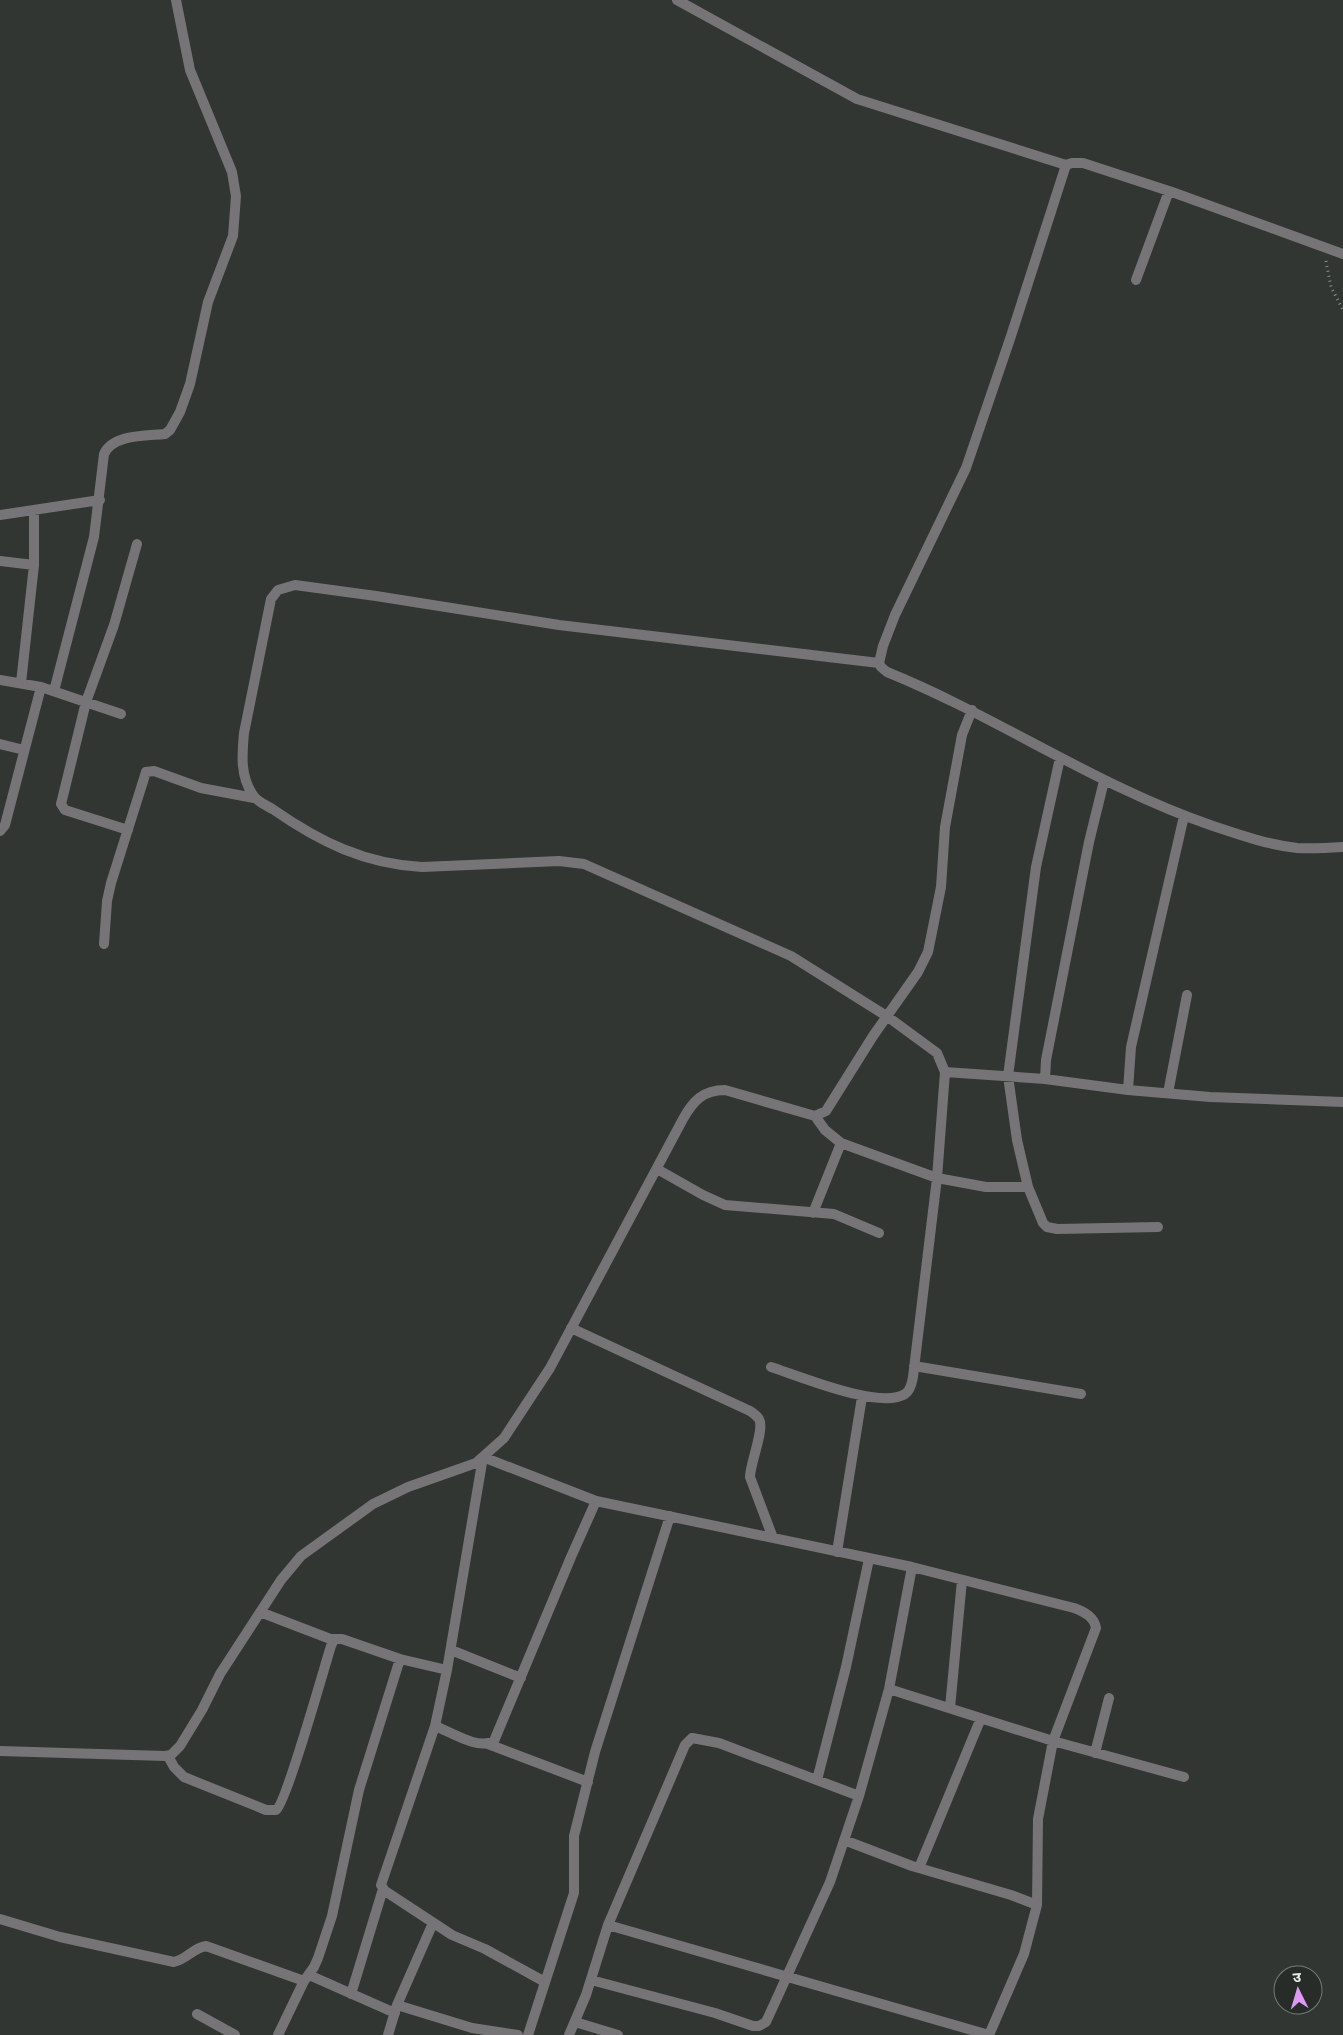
<svg xmlns="http://www.w3.org/2000/svg" width="1343" height="2035" viewBox="0 0 1343 2035" font-family="'Golos Text','Noto Sans Devanagari',sans-serif">
<style>
.lines{fill:none;stroke-linecap:round;stroke-linejoin:round}
.path{stroke:#8c908c;stroke-width:3;stroke-dasharray:1 4;stroke-linecap:butt}
.minor{stroke:#767477;stroke-width:10}
</style>
<rect width="100%" height="100%" fill="#313632"/>
<g class="lines">
<!-- path -->
<path class="path" d="M1326,261L1331,287L1343,310"/>
<!-- minor -->
<path class="minor" d="M677,0L857,99L1066,165
M1343,254L1172,192L1083,163H1072L1066,165L1011,336L966,468L895,615L883,646L879,663L881,667L887,672C998,717 1098,787 1213,826C1240,835 1269,845 1297,848C1312,849 1328,848 1343,847
M1136,280L1169,191
M0,515L100,500
M0,561L34,565
M0,680L41,687L121,714
M21,683L34,565V510
M54,691L94,537L104,454C113,434 146,436 165,434L170,430L180,412L190,384L208,302L233,236L236,196L232,172L190,70L176,0
M0,744L24,750
M1060,758L1036,867L1008,1076L1017,1140L1028,1187L1043,1223L1047,1227L1057,1229L1158,1227
M128,830L65,810L61,804L86,702L114,625L137,544
M0,831L5,825L41,687
M104,944L107,901L111,883L146,772L154,771L201,788L254,798
M945,1072L1045,1079L1128,1090L1210,1097L1343,1102
M1045,1079L1046,1060L1089,842L1104,781
M1128,1090L1131,1047L1184,816
M1168,1093L1187,995
M815,1116L825,1130L841,1143L937,1178L986,1187H1028
M657,1169L703,1195L725,1205L834,1214L879,1233
M813,1213L841,1143
M571,1328L750,1411C753,1413 757,1416 759,1419C765,1429 750,1463 750,1477L773,1538
M914,1366L1081,1394
M771,1367C799,1376 880,1410 905,1394C910,1391 912,1383 913,1377L937,1178L945,1072L937,1053L888,1017L791,956L584,864L559,861L422,867C365,864 320,842 274,810C268,806 257,802 253,795C240,776 242,755 244,733L271,599L278,590L295,585L376,596L559,625L879,663
M837,1552L862,1397
M260,1612L333,1640
M451,1650L521,1678
M889,1689L1053,1741L1184,1777
M950,1708L962,1580
M435,1726C451,1732 477,1750 494,1741L571,1557L596,1501
M488,1744L588,1782
M0,1751L165,1756L171,1755L180,1746L202,1710L220,1674L281,1580L301,1556L373,1504L408,1487L476,1463L504,1438L550,1368L683,1119C693,1101 703,1090 725,1090L815,1116L826,1111L873,1036L918,972L928,952L941,887L945,827L962,735L972,710
M1095,1753L1109,1698
M168,1756L174,1767L184,1777L266,1810H276C286,1804 324,1668 331,1646L334,1639H342L400,1659L447,1670
M817,1780L846,1667L869,1559
M844,1840L912,1866L1011,1895L1037,1905
M919,1868L981,1718
M0,1919L60,1937L174,1962C187,1959 193,1948 206,1946L304,1981
M608,1925L989,2035
M309,1975L395,2013
M591,1980L715,2013L753,2026H759L766,2022L830,1882L859,1796L889,1689L912,1567
M545,1982L485,1949L452,1935L385,1891L381,1885L435,1726L447,1670L483,1457L596,1501L912,1567L1074,1608C1085,1612 1094,1617 1096,1628L1053,1741L1038,1819L1037,1905L1024,1954L989,2035
M351,1994L383,1889
M397,2005L472,2028L518,2035
M197,2014L235,2035
M575,2022L618,2035
M278,2035L304,1981L314,1967L318,1958L332,1916L359,1790L400,1659
M388,2035L397,2005L433,1923
M528,2035L574,1893V1836L595,1752L670,1516
M569,2035L586,1995L608,1925L685,1745L692,1738L719,1743L859,1796"/>
</g>
<!-- north arrow -->
<g transform="translate(1298 1990) rotate(355)"><circle r="24" fill="#272c28" stroke="#767a76"/>
<path d="M0-4L9 19L0 12L-9 19Z" fill="#dd99f4"/>
<text y="-8" font-size="14" font-weight="bold" text-anchor="middle" fill="#ecefec">उ</text>
</g>
</svg>
